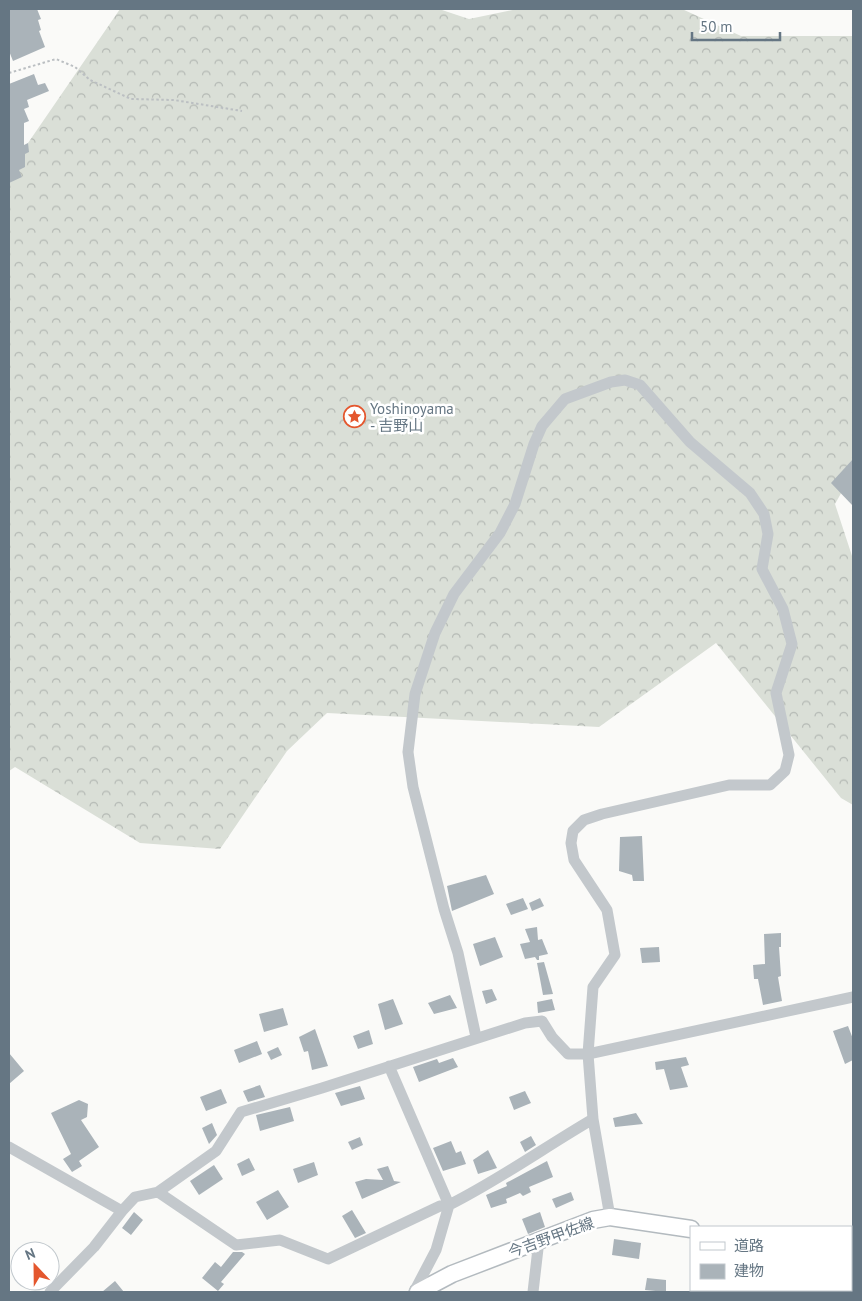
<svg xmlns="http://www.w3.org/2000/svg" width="862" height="1301" viewBox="0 0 862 1301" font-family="'PT Sans','Noto Sans JP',sans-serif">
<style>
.forest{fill:url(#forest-crowns)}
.building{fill:#aab3b9}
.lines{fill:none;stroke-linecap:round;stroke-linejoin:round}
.secondary-casing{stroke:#b3babf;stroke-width:19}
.path{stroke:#bbbfc2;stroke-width:2;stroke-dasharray:2.5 2.5;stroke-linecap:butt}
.street{stroke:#c3c8cc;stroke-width:11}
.secondary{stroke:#fff;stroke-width:16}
.labels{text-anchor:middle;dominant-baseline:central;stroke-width:5;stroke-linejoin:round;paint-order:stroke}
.poi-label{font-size:15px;fill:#657683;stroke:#fff;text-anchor:start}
.street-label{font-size:15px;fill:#657683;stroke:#fff}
</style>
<defs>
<pattern id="forest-crowns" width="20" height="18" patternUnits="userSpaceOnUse" patternTransform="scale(1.25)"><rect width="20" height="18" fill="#dadfd7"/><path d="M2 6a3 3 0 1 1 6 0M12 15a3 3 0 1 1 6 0" fill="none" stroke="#b4b9b4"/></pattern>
</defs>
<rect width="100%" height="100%" fill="#fafaf8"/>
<!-- forest -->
<path class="forest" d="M120,9H439L469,19L517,9H682L741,36H853V472L835,504L853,559V805L841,798L716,643L599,727L327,713L287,751L220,849L140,843L15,767L9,771V175L28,143Z"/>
<!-- building -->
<path class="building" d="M9,9H37L41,19L38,20L41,30L39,31L45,47L13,61L9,51Z
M34,74L38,85L45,83L49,91L27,100L29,107L24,109L29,121L24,123V145L28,143L29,152L25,154V167L19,170L22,177L9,183V84Z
M853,459V506L831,483Z
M642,836L644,881H633L632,875L619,871L620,837Z
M486,875L494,894L452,911L447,886Z
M523,898L528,909L511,915L506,904Z
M540,898L544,906L532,911L529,903Z
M537,927L538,940L542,939L548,954L539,956V960H537L535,957L525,959L520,944L530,942L525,929Z
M781,933V947H779L781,976L778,977L782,1001L763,1005L758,979H754L753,965L765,964L764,934Z
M495,937L503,957L480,966L473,944Z
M659,947L660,962L642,963L640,948Z
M544,962L553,994L543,995L537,963Z
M492,989L497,1000L486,1004L482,991Z
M450,995L457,1008L434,1014L428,1003Z
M393,999L403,1024L385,1030L378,1004Z
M552,999L555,1010L538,1013L537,1002Z
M283,1008L288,1025L264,1032L259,1014Z
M848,1026L853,1039V1060L845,1064L833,1031Z
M315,1029L328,1066L312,1070L308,1051L304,1052L299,1037Z
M369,1030L373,1044L358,1049L353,1036Z
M257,1041L262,1054L239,1063L234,1050Z
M278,1047L282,1055L271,1060L267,1052Z
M9,1053L24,1071L9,1084Z
M686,1057L689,1065L681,1067L688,1087L670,1090L664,1069L656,1070L655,1062Z
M453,1058L458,1067L419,1082L413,1067L437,1059L439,1063Z
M260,1085L265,1097L248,1102L243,1091Z
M360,1086L365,1099L341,1106L335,1093Z
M221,1089L227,1103L206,1111L200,1097Z
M525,1091L531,1103L514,1110L509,1097Z
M79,1100L88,1104L87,1117L81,1120L99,1147L79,1161L82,1166L72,1172L63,1159L71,1154L51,1113Z
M290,1107L294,1121L260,1131L256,1115Z
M636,1113L643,1124L615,1127L613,1118Z
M212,1123L217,1135L209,1144L202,1128Z
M531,1136L536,1145L525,1152L520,1142Z
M360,1137L363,1145L352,1150L348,1142Z
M451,1141L456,1153L461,1151L466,1164L443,1171L433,1148Z
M488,1150L497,1168L478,1174L473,1160Z
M249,1158L255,1170L242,1176L237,1164Z
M547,1161L553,1177L529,1187L531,1192L523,1196L520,1193L506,1199L507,1203L491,1208L486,1195L507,1186L506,1183Z
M314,1162L318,1175L298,1183L293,1169Z
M214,1165L223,1179L199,1195L190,1181Z
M388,1166L394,1181L401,1182L362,1199L355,1182L366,1179L383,1180L377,1169Z
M278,1190L289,1207L267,1220L256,1202Z
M571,1192L574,1200L556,1208L552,1199Z
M352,1210L366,1233L355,1238L342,1216Z
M134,1212L143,1220L131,1235L122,1228Z
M540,1212L545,1227L528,1234L522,1219Z
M614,1239L641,1243L639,1259L612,1255Z
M233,1252H242L245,1254L221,1282L224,1284L218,1291L202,1278L215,1262L221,1267Z
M647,1278L666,1280V1292L645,1290Z
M115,1281L124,1292H102Z"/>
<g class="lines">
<defs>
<path id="secondary" d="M851,1254L853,1255
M418,1292L452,1274L593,1220L610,1217L691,1229"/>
</defs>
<!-- secondary casing -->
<use href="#secondary" class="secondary-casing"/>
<!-- path -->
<path class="path" d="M9,73L56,59L75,67L90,80L131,99L174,100L242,111"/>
<!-- street -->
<path class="street" d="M476,1037L458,953L444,909L413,787L408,752L415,694L435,633L454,594L500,533L515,504L534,444L542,426L565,399L611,382L625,380L640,385L690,442L750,493L764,514L768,534L762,569L783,609L792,644L776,693L789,755L785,771L770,785H729L602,814L584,820L573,831L571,843L574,860L607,910L615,955L593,987L588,1054L593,1119L610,1217
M389,1066L449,1205C499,1180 545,1147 593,1119
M9,1147L122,1211
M158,1192L236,1245L280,1240L328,1259L440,1206L449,1205L436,1250L414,1292
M50,1292L94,1247L122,1211L135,1197L158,1192L216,1151L241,1112L322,1088L525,1023L542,1021L552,1037L568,1054H588L853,997
M533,1292L539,1240"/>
<!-- secondary -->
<use href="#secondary" class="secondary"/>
</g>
<!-- icons -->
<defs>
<symbol id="sight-ring" viewBox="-11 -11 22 22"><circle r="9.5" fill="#fff" stroke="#e4572e" stroke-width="1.5"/><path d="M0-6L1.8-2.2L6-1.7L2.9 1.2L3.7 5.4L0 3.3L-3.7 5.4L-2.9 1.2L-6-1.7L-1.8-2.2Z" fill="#e4572e"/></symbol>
</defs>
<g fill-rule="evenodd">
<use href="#sight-ring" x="342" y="404" width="25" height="25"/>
</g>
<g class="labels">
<!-- poi labels -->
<g class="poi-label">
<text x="370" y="408">Yoshinoyama<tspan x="370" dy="17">- 吉野山</tspan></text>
</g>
<!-- street labels -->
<g class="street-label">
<text transform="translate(551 1237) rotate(-20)">今吉野甲佐線</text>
</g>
</g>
<!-- border -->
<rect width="862" height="1301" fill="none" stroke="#657683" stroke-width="20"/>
<!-- legend -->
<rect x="690" y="1226" width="162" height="65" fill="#ffffff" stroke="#c1c8cd"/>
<rect x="700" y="1242" width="25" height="8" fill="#ffffff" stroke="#c1c8cd"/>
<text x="734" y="1251" font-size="15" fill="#657683">道路</text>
<rect x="700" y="1264" width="25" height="15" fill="#aab3b9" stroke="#c1c8cd"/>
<text x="734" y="1276" font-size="15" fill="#657683">建物</text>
<!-- north arrow -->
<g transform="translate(35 1266) rotate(338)"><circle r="24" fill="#ffffff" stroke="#c1c8cd"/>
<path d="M0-4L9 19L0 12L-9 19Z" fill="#e4572e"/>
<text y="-8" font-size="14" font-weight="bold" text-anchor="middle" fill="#657683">N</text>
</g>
<!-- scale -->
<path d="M692 32v8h88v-8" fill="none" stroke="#657683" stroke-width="2.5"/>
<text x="700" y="32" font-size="15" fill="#657683" stroke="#ffffff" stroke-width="4" paint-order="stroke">50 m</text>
</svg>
